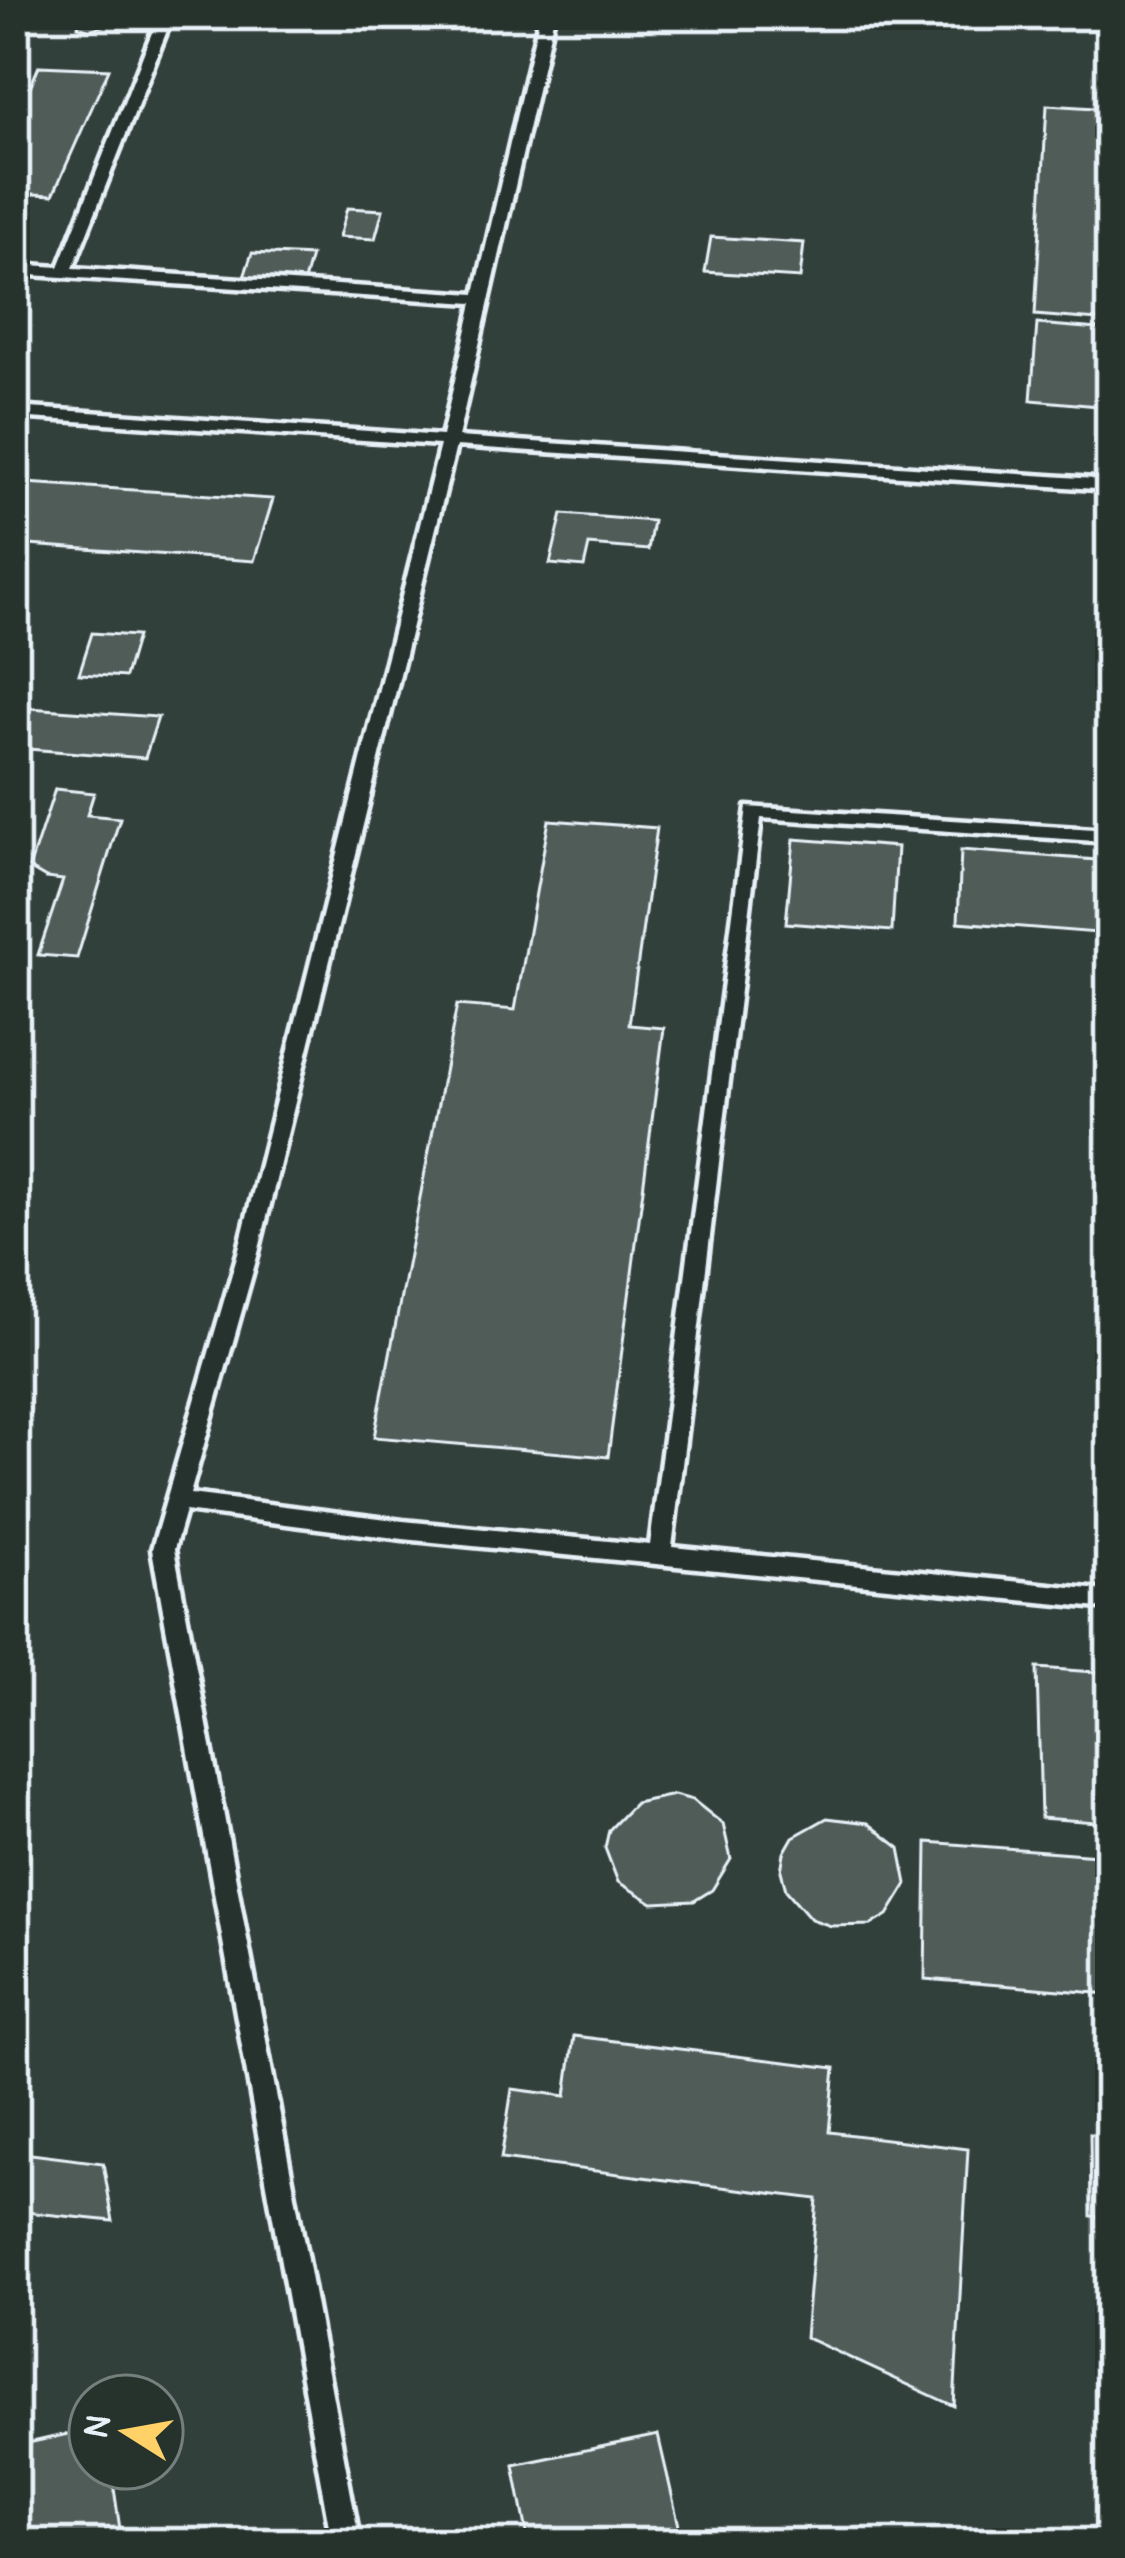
<svg xmlns="http://www.w3.org/2000/svg" width="1125" height="2558" viewBox="0 0 1125 2558" font-family="Pangolin,sans-serif">
<style>
.built{fill:#333f3a;fill-rule:evenodd}
.building{fill:#505c59;stroke:#e8f1f8;stroke-width:3}
.lines{fill:none;stroke-linecap:round;stroke-linejoin:round}
.lane-casing{stroke:#e8f1f8;stroke-width:9}
.lane{fill:#26332d;fill-rule:evenodd}
</style>
<rect width="100%" height="100%" fill="#26332d"/>
<filter id="ink" filterUnits="userSpaceOnUse"><feTurbulence type="fractalNoise" baseFrequency=".00833" numOctaves="2"/><feDisplacementMap in="SourceGraphic" scale="24" xChannelSelector="R" yChannelSelector="G"/><feConvolveMatrix kernelMatrix="1 2 1 2 8 2 1 2 1" color-interpolation-filters="sRGB"/></filter>
<g filter="url(#ink)">
<!-- built -->
<path class="built" d="M15,15H1110V2543H15ZM90,2396H162V2468H90Z"/>
<!-- building -->
<path class="building" d="M81,15H113L115,22L90,30L78,26Z
M39,66L109,69L53,195L15,193V122Z
M1047,105L1110,109V321L1035,315Z
M347,208L383,210L375,239L339,237Z
M711,237L804,243L800,278L705,272Z
M252,253L311,256L304,281L244,277Z
M1037,324L1110,330V407L1031,400Z
M26,483L273,499L254,561L15,544V512Z
M562,514L653,521L648,550L589,545L584,567L550,564Z
M92,633L137,636L125,677L79,674Z
M15,707L158,717L145,758L15,748Z
M55,789L94,793L87,815L120,818L77,958L38,955L63,880L46,878L29,868Z
M549,820L657,828L629,1025L664,1028L608,1457L374,1437L457,1005L515,1010Z
M794,839L897,847L892,931L786,923Z
M961,850L1110,861V934L958,922Z
M1037,1668L1110,1673V1823L1041,1818Z
M674,1795L693,1800L723,1824L731,1859L712,1890L694,1901L653,1903L618,1882L605,1848L609,1830L635,1803Z
M827,1818L868,1823L900,1848L907,1884L888,1915L871,1925L831,1926L811,1919L786,1890L781,1871L784,1853L793,1837Z
M927,1842L1110,1856V1994L925,1979Z
M574,2036L835,2068L829,2132L968,2149L954,2406L805,2337L817,2199L501,2159L512,2089L566,2096Z
M1090,2134L1110,2136V2218L1091,2216Z
M15,2152L103,2163L113,2221L15,2211Z
M90,2429V2468H111L120,2529L61,2543H15V2446Z
M658,2435L683,2543H529L514,2465Z"/>
<g class="lines">
<defs>
<path id="lane" d="M159,15H173L73,268L475,294L540,15H554L458,437L1110,480V490L456,446L258,1253L190,1494L403,1521L650,1545L747,807L1110,830V842L761,818L672,1547L1110,1591V1609L403,1539L185,1511L174,1549L360,2543H332L152,1549L238,1253L440,445L15,417V407L442,436L473,303L15,274V264L59,267Z"/>
</defs>
<!-- lane casing -->
<use href="#lane" class="lane-casing"/>
<!-- lane -->
<use href="#lane" class="lane"/>
</g>
</g>
<!-- margin -->
<rect width="1125" height="2558" fill="none" stroke="#26332d" stroke-width="60"/>
<rect x="30" y="30" width="1065" height="2498" fill="none" stroke="#e8f1f8" stroke-width="4.5" filter="url(#ink)"/>
<!-- north arrow -->
<g transform="translate(126 2432) rotate(281)"><circle r="57" fill="#26332d" stroke="#747f7e" stroke-width="3"/>
<path d="M0-9L21 45L0 30L-21 45Z" fill="#ffd166"/>
<text y="-18" font-size="33" font-weight="bold" text-anchor="middle" fill="#e8f1f8">N</text>
</g>
</svg>
